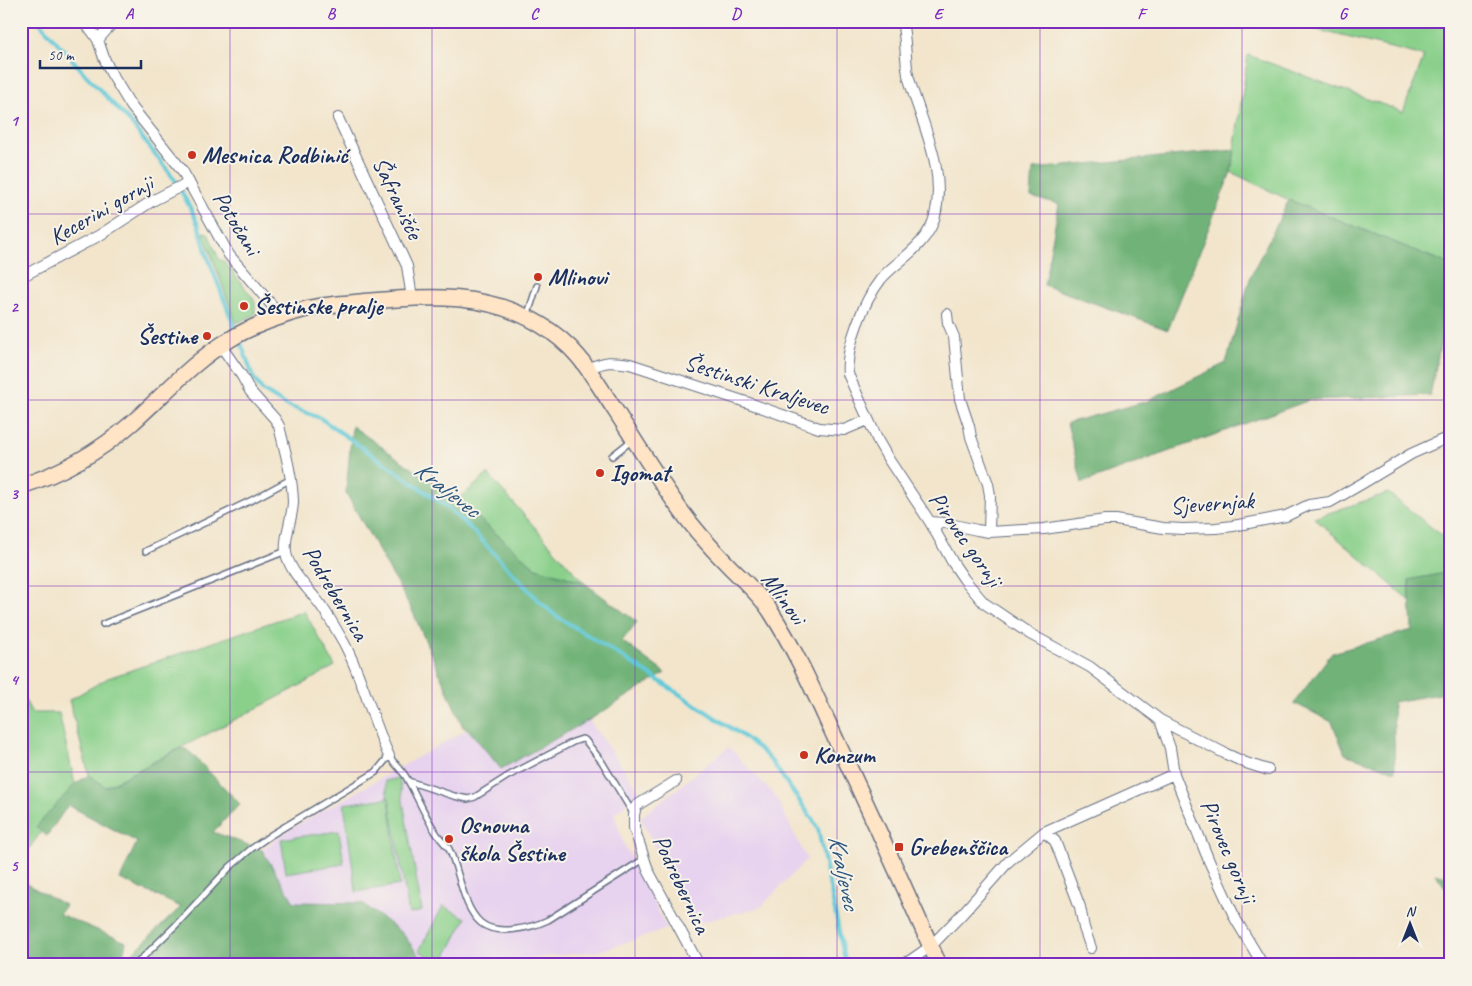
<svg xmlns="http://www.w3.org/2000/svg" width="1472" height="986" viewBox="0 0 1472 986" font-family="Caveat,sans-serif">
<style>
.built{fill:#e7d2ef}
.green{fill:#8ad08b;stroke:#528074}
.forest{fill:#6fb277;stroke:#45706a}
.lines{fill:none;stroke-linecap:round;stroke-linejoin:round}
.stream{stroke:#5ec9d9;stroke-width:4}
.lane-casing{stroke:#666f84;stroke-width:8}
.street-casing{stroke:#666f84;stroke-width:12}
.secondary-casing{stroke:#666f84;stroke-width:18}
.lane{stroke:#fff;stroke-width:5}
.street{stroke:#fff;stroke-width:10}
.secondary{stroke:#ffe4c6;stroke-width:15}
.grid{fill:none;stroke:#7b2cbf;stroke-width:1;stroke-opacity:0.55}
.poi-dot{fill:#c8321e;stroke:#f7f3e8;stroke-width:2}
.labels{text-anchor:middle;dominant-baseline:central;stroke-width:4;stroke-linejoin:round;paint-order:stroke}
.poi-label{font-size:24px;font-weight:bold;fill:#1b2f5e;stroke:#f7f3e8;text-anchor:start}
.street-label{font-size:24px;fill:#1b2f5e;stroke:#f7f3e8}
.water-label{font-size:25px;font-style:italic;fill:#2c567d;stroke:#f7f3e8}
.neatline{fill:none;stroke:#7b2cbf;stroke-width:2}
.grid-label{font-size:16px;text-anchor:middle;font-weight:bold;fill:#7b2cbf}
</style>
<rect width="100%" height="100%" fill="#f7f3e8"/>
<filter id="ink" filterUnits="userSpaceOnUse"><feTurbulence type="fractalNoise" baseFrequency=".02" numOctaves="2"/><feDisplacementMap in="SourceGraphic" scale="10" xChannelSelector="R" yChannelSelector="G"/><feConvolveMatrix kernelMatrix="1 2 1 2 8 2 1 2 1" color-interpolation-filters="sRGB"/></filter>
<filter id="wash" filterUnits="userSpaceOnUse"><feTurbulence type="fractalNoise" baseFrequency=".0096" numOctaves="4" result="noise"/><feDisplacementMap in="SourceGraphic" scale="20" xChannelSelector="R" yChannelSelector="G"/><feGaussianBlur stdDeviation="1.12" result="paint"/><feColorMatrix in="noise" values="0 0 0 0 0 0 0 0 0 0 0 0 0 0 0 0 0 1.4 0 .05"/><feComposite in="paint" operator="in"/></filter>
<g filter="url(#wash)">
<rect width="100%" height="100%" fill="#f2e5cc"/>
<!-- built -->
<path class="built" d="M589,720L640,792L614,814L624,844L667,929L600,951L516,960L512,965H426L403,934L362,903L294,902L262,850L282,834L468,729L501,769Z
M729,747L775,796L807,859L761,907L694,924L641,819V817Z"/>
<!-- green -->
<path class="green" d="M1205,21H1451V265L1289,200L1231,172L1248,55L1403,112L1424,56L1281,21L1205,24Z
M203,232L208,233L220,261L223,260L253,298L255,303V314L253,316L236,323Z
M488,474L583,582L536,568L457,500Z
M1388,493L1445,538L1451,536V572L1409,580L1410,601L1314,518Z
M304,611L335,666L292,690L105,787L89,775L69,700L108,678Z
M21,693L32,713H59L75,784L21,860Z
M399,778L422,911L409,914L389,798L400,885L356,892L344,804L388,798L385,781Z
M339,831L344,864L286,873L281,839Z
M443,906L466,918L442,964L419,951Z"/>
<!-- forest -->
<path class="forest" d="M1235,150L1231,172L1168,330L1044,285L1059,204L1031,197L1033,169Z
M1289,200L1451,265V294L1430,395L1310,400L1082,483L1067,423L1148,401L1226,363L1251,275Z
M352,426L457,500L536,568L583,582L637,622L622,641L665,673L589,720L501,769L468,729L463,727L412,610L346,493Z
M1451,572V692L1393,702L1395,771L1345,754L1332,722L1294,703L1332,653L1412,630L1409,580Z
M181,748L188,750L240,804L213,832L262,850L294,902L362,903L403,934L426,965H21V881L65,905L59,914L126,942L121,964L181,907L120,879L137,842L68,805L47,836L36,827L75,784L89,775L106,787Z
M1435,874L1451,878V895Z"/>
<g class="lines">
<!-- stream -->
<path class="stream" d="M38,21L85,74L131,123L175,180L192,211L199,227L207,255L236,331
M239,337L253,377L262,390L286,405L320,418L427,493L449,509L471,529L540,602L555,615L632,663L740,734L762,751L772,762L813,820L818,829L846,965"/>
</g>
</g>
<g filter="url(#ink)">
<g class="lines">
<defs>
<path id="lane" d="M527,317L537,286
M612,456L631,441
M146,551L254,499L291,479
M103,624L286,551
M408,781L454,796L468,799L475,797L508,776L573,742L582,739L585,740L602,762L634,815
M135,965L175,926L230,867L251,849L271,835L376,772L389,756C394,763 401,769 406,777C416,794 424,814 435,831C439,838 445,843 449,849C460,871 462,907 481,923C497,936 531,928 548,920L644,859"/>
<path id="street" d="M82,21L92,31L98,40L104,58L111,73L131,106L182,170L229,255L270,303L281,317
M902,21C906,39 905,57 908,75C920,121 947,167 935,216C930,236 913,251 898,263C892,268 886,273 881,279C864,301 845,347 848,374L878,441L889,460L930,522L953,563L964,579L984,603L1030,634L1090,667L1160,720L1224,753L1246,763L1268,770
M98,40L114,21
M338,118L407,266L412,298
M21,277L100,235L152,201L189,182
M947,314L948,323L954,337L960,399L969,426L971,437L988,484L990,495L989,532
M221,346L242,376L250,391L275,419L279,426C285,451 292,475 293,501C293,518 282,541 287,557C293,576 311,591 322,607C330,618 337,631 344,643C363,679 372,719 389,756
M589,368C606,361 611,361 630,364L749,403L819,428L844,430L868,420
M930,522L945,523L977,530L989,532L1044,529L1105,520H1116L1163,528L1183,529L1216,528L1233,526L1286,516L1309,505L1330,502L1363,483L1411,454L1451,436
M1160,720L1170,748L1174,774L1209,861L1236,920L1263,965
M676,781L636,806L634,815V828L648,870L699,965
M1044,832L1055,841L1080,907L1084,928L1091,948
M899,965L911,960L931,946L963,913L1009,861L1044,832L1174,774"/>
<path id="secondary" d="M21,486C62,473 100,451 132,423C164,395 192,362 229,340C251,326 285,314 310,308C330,304 351,303 371,301C431,296 487,292 541,325C579,348 591,374 615,410C633,438 651,467 670,495C687,521 708,545 730,567C745,582 760,595 771,612C798,654 817,699 838,744C873,817 906,891 939,965"/>
</defs>
<!-- lane casing -->
<use href="#lane" class="lane-casing"/>
<!-- street casing -->
<use href="#street" class="street-casing"/>
<!-- secondary casing -->
<use href="#secondary" class="secondary-casing"/>
<!-- lane -->
<use href="#lane" class="lane"/>
<!-- street -->
<use href="#street" class="street"/>
<!-- secondary -->
<use href="#secondary" class="secondary"/>
</g>
</g>
<!-- grid -->
<path class="grid" d="M230,21V965M432,21V965M635,21V965M837,21V965M1040,21V965M1242,21V965M21,214H1451M21,400H1451M21,586H1451M21,772H1451"/>
<!-- markers -->
<g class="poi-dot">
<circle cx="192" cy="155" r="5"/>
<circle cx="538" cy="277" r="5"/>
<circle cx="244" cy="306" r="5"/>
<circle cx="207" cy="336" r="5"/>
<circle cx="600" cy="473" r="5"/>
<circle cx="804" cy="755" r="5"/>
<circle cx="449" cy="839" r="5"/>
<rect x="894" y="842" width="10" height="10" rx="2.5"/>
</g>
<g class="labels">
<!-- poi labels -->
<g class="poi-label">
<text x="202" y="155">Mesnica Rodbinić</text>
<text x="548" y="277">Mlinovi</text>
<text x="254" y="306">Šestinske pralje</text>
<text x="197" y="336" text-anchor="end">Šestine</text>
<text x="610" y="473">Igomat</text>
<text x="814" y="755">Konzum</text>
<text x="459" y="825">Osnovna<tspan x="459" dy="28">škola Šestine</tspan></text>
<text x="909" y="847">Grebenščica</text>
</g>
<!-- street labels -->
<g class="street-label">
<text transform="translate(398 198) rotate(65)">Šafranišće</text>
<text transform="translate(101 210) rotate(-30)">Kecerini gornji</text>
<text transform="translate(237 223) rotate(59)">Potočani</text>
<text transform="translate(757 384) rotate(18)">Šestinski Kraljevec</text>
<text transform="translate(1212 503) rotate(-4)">Sjevernjak</text>
<text transform="translate(966 539) rotate(55)">Pirovec gornji</text>
<text transform="translate(336 593) rotate(59)">Podrebernica</text>
<text transform="translate(784 598) rotate(54)">Mlinovi</text>
<text transform="translate(1229 851) rotate(67)">Pirovec gornji</text>
<text transform="translate(682 884) rotate(65)">Podrebernica</text>
</g>
<!-- water labels -->
<g class="water-label">
<text transform="translate(447 489) rotate(38)">Kraljevec</text>
<text transform="translate(844 872) rotate(78)">Kraljevec</text>
</g>
</g>
<!-- margin -->
<rect width="1472" height="986" fill="none" stroke="#f7f3e8" stroke-width="55"/>
<!-- north arrow -->
<g transform="translate(1410 924)" stroke="#f7f3e8" stroke-width="4" paint-order="stroke">
<path d="M0-4L9 19L0 12L-9 19Z" fill="#1b2f5e"/>
<text y="-8" font-size="14" font-weight="bold" text-anchor="middle" fill="#1b2f5e">N</text>
</g>
<!-- scale -->
<path d="M40 60v8h101v-8" fill="none" stroke="#1b2f5e" stroke-width="2.5"/>
<text x="48" y="60" font-size="15" fill="#1b2f5e" stroke="#f7f3e8" stroke-width="4" paint-order="stroke">50 m</text>
<rect x="28" y="28" width="1416" height="930" class="neatline"/>
<g class="grid-label">
<text x="129" y="19">A</text>
<text x="331" y="19">B</text>
<text x="534" y="19">C</text>
<text x="736" y="19">D</text>
<text x="938" y="19">E</text>
<text x="1141" y="19">F</text>
<text x="1343" y="19">G</text>
<text x="14" y="126">1</text>
<text x="14" y="312">2</text>
<text x="14" y="499">3</text>
<text x="14" y="685">4</text>
<text x="14" y="871">5</text>
</g>
</svg>
